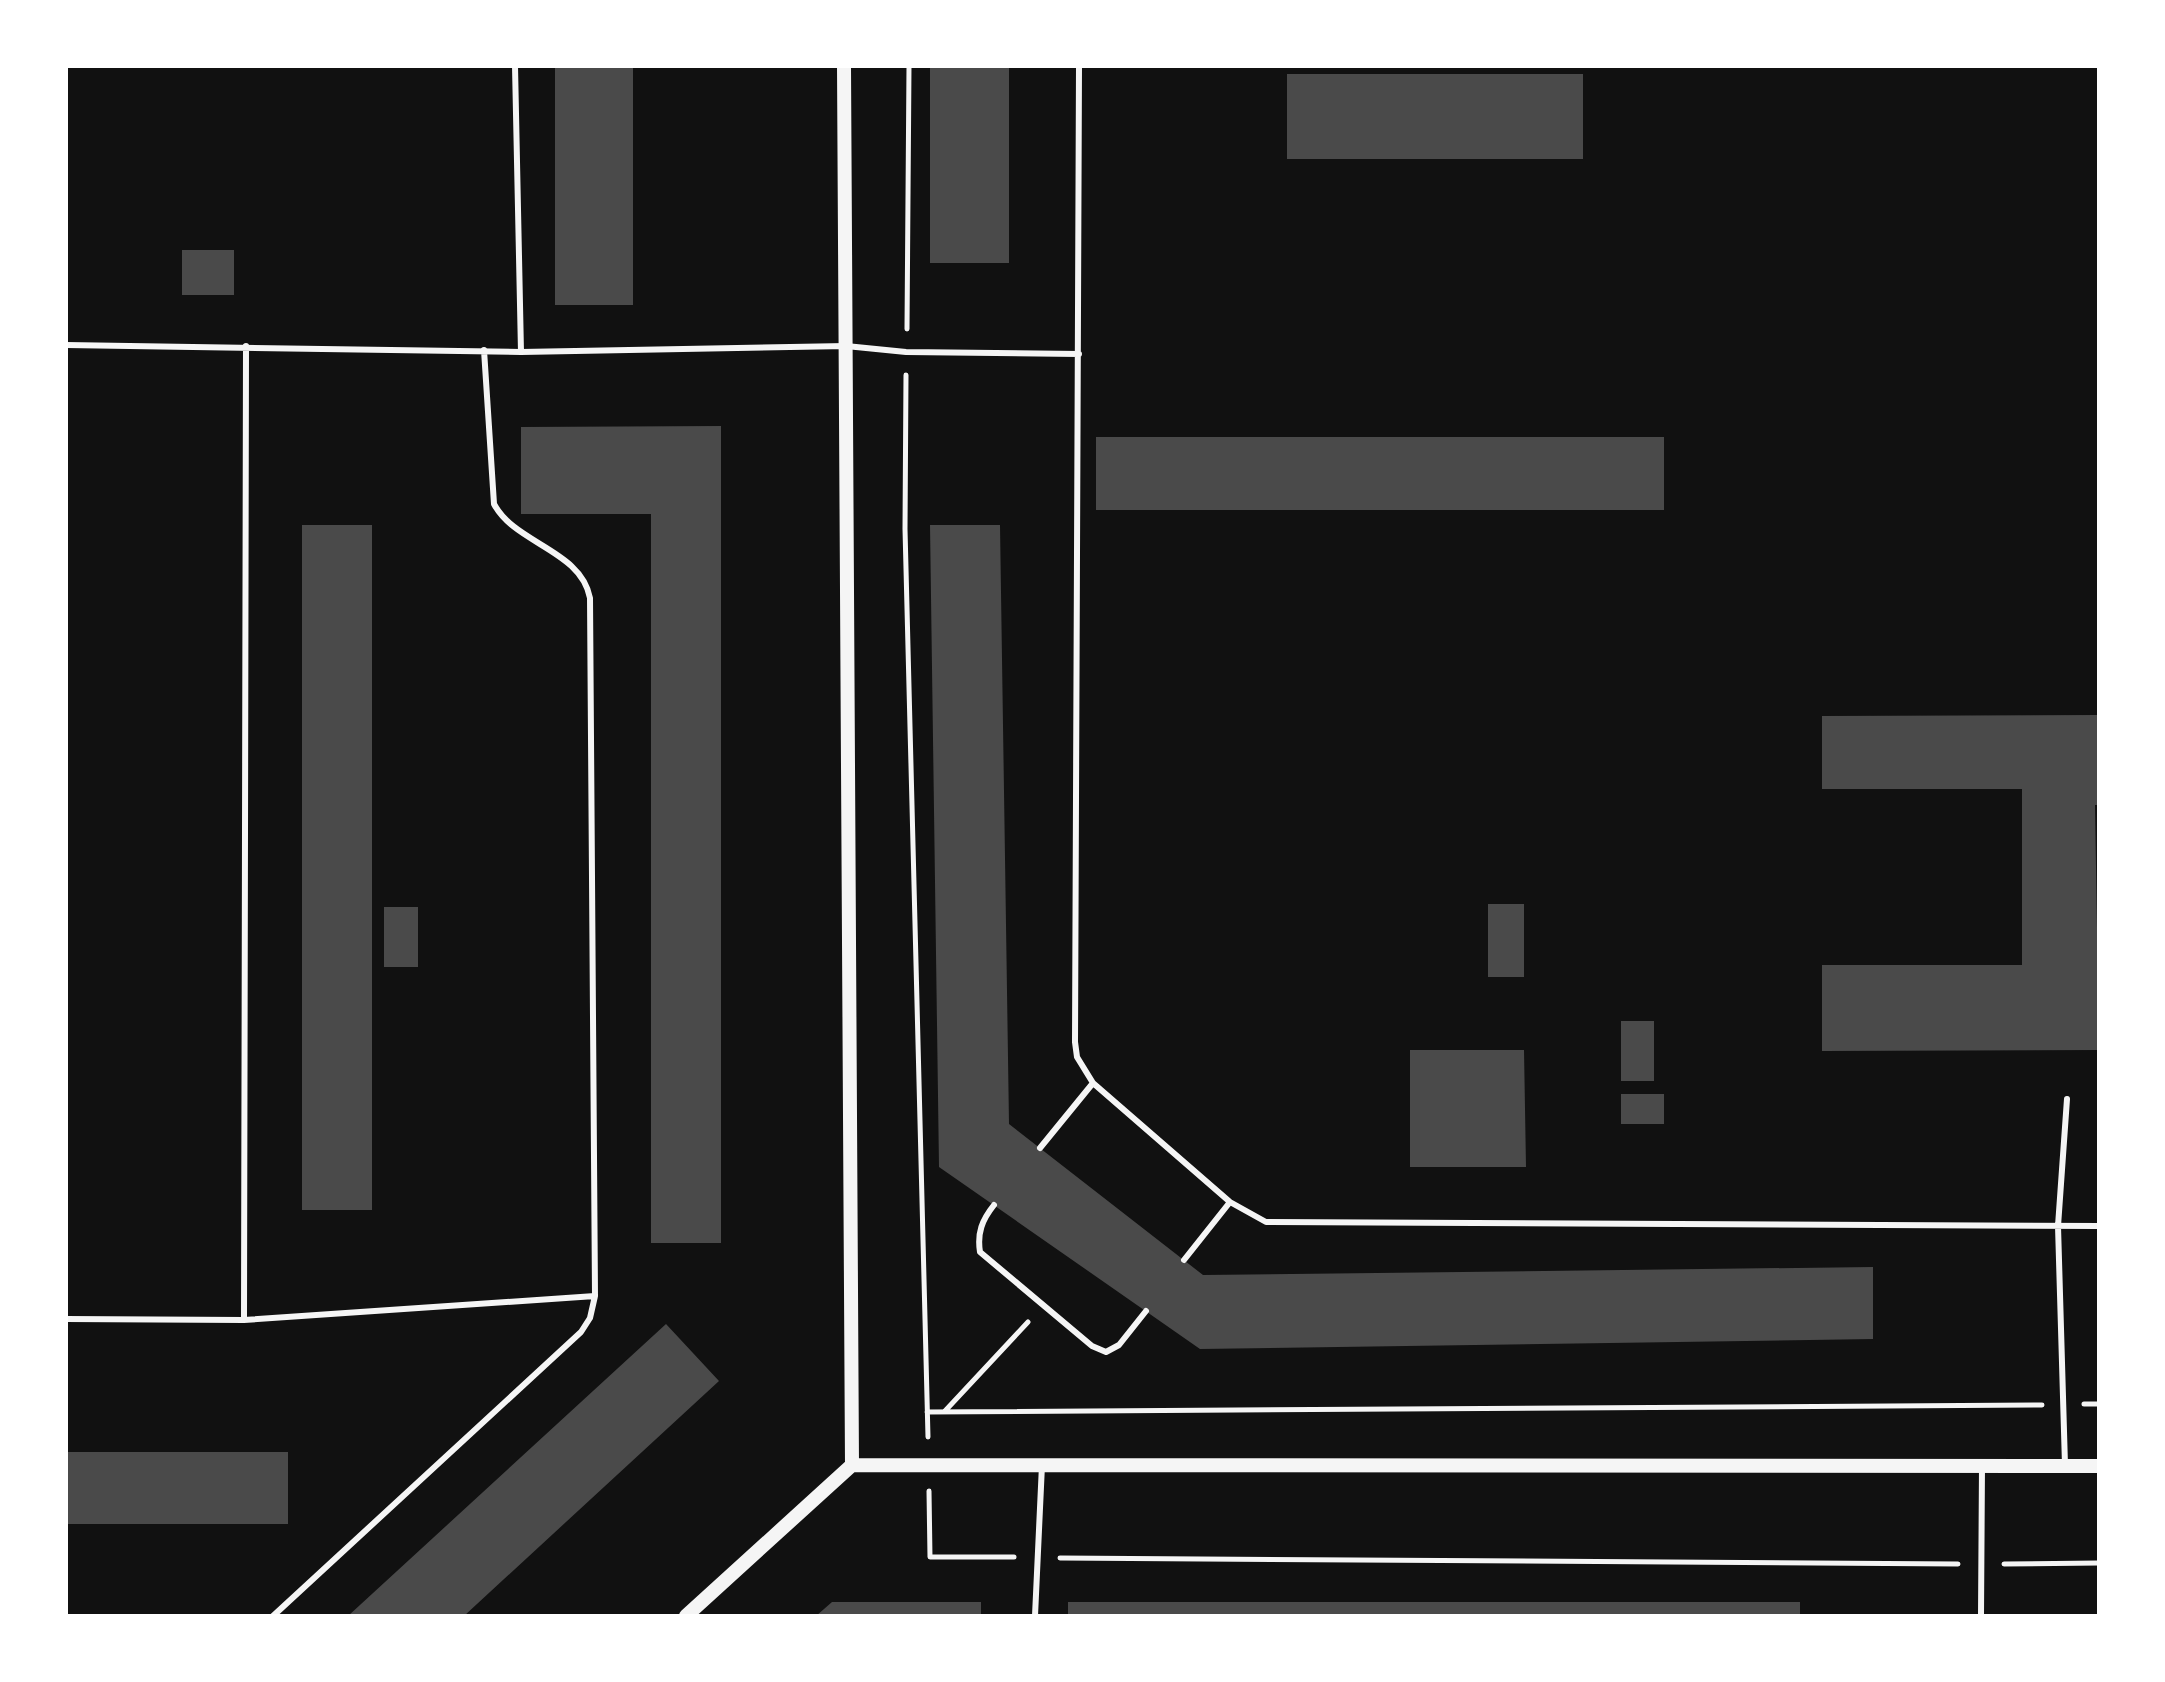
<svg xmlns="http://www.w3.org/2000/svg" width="2165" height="1682" viewBox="0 0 2165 1682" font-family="'Open Sans',sans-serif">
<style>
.building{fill:#4a4a4a}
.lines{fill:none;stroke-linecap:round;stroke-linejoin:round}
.path{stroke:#f5f5f5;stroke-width:5}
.service{stroke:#f5f5f5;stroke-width:6}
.tertiary{stroke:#f5f5f5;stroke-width:14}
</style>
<rect width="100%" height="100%" fill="#111"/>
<!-- building -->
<path class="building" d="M555,66H633V305H555Z
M930,66H1009V263H930Z
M1287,74H1583V159H1287Z
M182,250H234V295H182Z
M721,426V1243H651V514H521V427Z
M1096,437H1664V510H1096Z
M302,525H372V1210H302Z
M930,525H1000L1009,1124L1203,1275L1873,1267V1339L1200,1349L939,1167Z
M2099,715V805H2095L2099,1050L1822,1051V965H2022V789H1822V716Z
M1488,904H1524V977H1488Z
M384,907H418V967H384Z
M1621,1021H1654V1081H1621Z
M1410,1050H1524L1526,1167H1410Z
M1621,1094H1664V1124H1621Z
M666,1324L719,1381L464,1616H348Z
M66,1452H288V1524H66Z
M832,1602H981V1616H816Z
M1068,1602H1800V1616H1068Z"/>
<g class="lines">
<!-- path -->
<path class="path" d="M907,329L909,66
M906,375L905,529L928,1437
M2084,1404H2099
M945,1411L1028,1322
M927,1412L2042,1405
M929,1491L930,1557H1014
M1060,1558L1958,1564
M2004,1564L2099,1563"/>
<!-- service -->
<path class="service" d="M515,66L521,352
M1079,66L1075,1042L1077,1057L1093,1083L1230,1202L1266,1222L2099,1226
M66,345L521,352L846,346L906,352L1079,354
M484,350L494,504C515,544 581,550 590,598L595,1296
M1040,1148L1093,1083
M994,1205C982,1220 977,1233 980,1252L1092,1346L1106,1352L1119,1345L1146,1311
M1184,1260L1230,1202
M66,1319L244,1320L595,1296L590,1318L581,1332L273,1616
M244,1320L246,346
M2065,1465L2058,1226L2067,1099
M1035,1616L1042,1465
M1981,1616L1982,1466"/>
<!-- tertiary -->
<path class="tertiary" d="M852,1465L2099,1466
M686,1616L852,1465L844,66"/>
</g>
<!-- border -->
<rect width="2165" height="1682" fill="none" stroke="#ffffff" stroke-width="136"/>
</svg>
